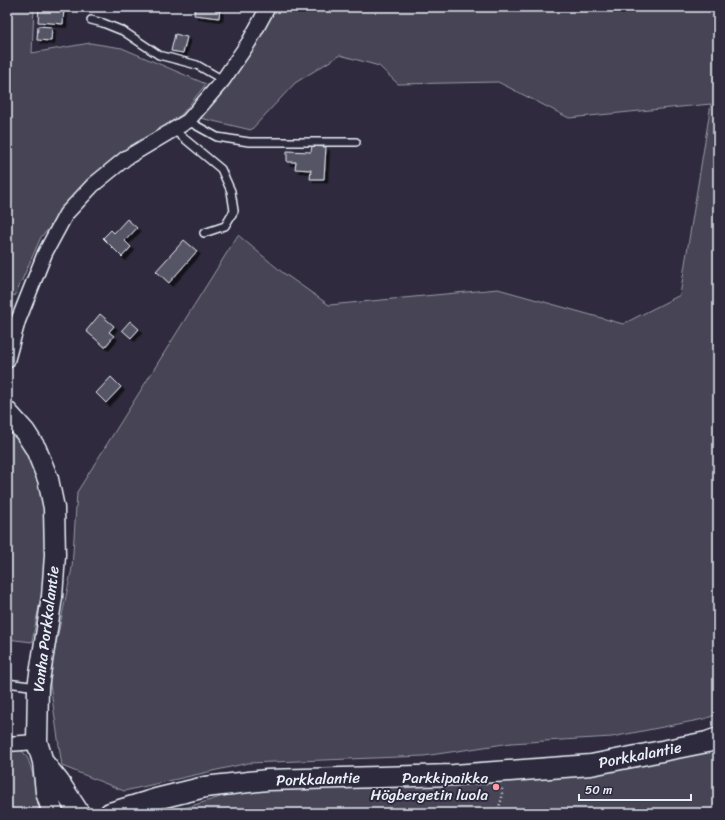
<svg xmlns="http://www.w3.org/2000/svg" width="725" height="820" viewBox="0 0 725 820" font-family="Sriracha,sans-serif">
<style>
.green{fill:#464455;stroke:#979aa6}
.building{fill:#575565;stroke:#e8f1f8;filter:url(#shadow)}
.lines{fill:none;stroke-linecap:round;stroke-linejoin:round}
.lane-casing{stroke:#e8f1f8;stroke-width:10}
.street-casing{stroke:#e8f1f8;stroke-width:17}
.secondary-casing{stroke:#e8f1f8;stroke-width:23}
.path{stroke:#e8f1f8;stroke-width:2.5;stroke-dasharray:1 3;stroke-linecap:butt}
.lane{stroke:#2f2a3d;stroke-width:7}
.street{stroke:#2f2a3d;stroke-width:14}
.secondary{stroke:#2f2a3d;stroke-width:20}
.poi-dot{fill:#ff9aa2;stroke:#2f2a3d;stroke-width:1.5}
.labels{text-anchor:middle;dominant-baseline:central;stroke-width:4;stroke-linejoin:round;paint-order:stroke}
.street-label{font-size:15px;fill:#e8f1f8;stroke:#2f2a3d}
.poi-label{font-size:15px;fill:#e8f1f8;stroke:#2f2a3d;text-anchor:end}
</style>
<defs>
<filter id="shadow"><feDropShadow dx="3.5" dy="3.5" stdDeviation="0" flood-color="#0009"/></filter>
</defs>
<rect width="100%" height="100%" fill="#2f2a3d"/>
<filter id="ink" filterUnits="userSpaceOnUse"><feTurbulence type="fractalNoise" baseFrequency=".025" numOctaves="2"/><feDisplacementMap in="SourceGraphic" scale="8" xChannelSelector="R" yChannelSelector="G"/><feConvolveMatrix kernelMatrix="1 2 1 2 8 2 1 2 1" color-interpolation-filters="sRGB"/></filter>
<g filter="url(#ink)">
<!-- green -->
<path class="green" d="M7,7H34L32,53L90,43L122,48L206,84L182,114L102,171L41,237L15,296L7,292Z
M272,7H718V714L704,719L612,737L511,743L424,756L248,763L124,791L62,766L49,677L72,568L77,492L238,235L282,272L329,305L498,289L623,324L680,295L711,104L569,118L498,82L398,84L379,66L340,55L295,83L251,130L196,117Z
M7,425L25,448L39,477L46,510L45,576L32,642L7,639V547L9,522L7,515Z
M718,746V813H169L246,789Z
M7,748C12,748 18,748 22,751C33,759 36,796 39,809L38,813H7Z"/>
<!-- building -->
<path class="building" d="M39,7H64L63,24L38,22Z
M195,7H220L219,18L194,15Z
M38,26L52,27L51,41L37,40Z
M175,34L187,37L183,53L171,51Z
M312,146L326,147L324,179H310L311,170L295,169L296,162H287V151L311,152Z
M127,219L137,228L125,241L131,247L122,257L103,238L111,230L114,233Z
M184,240L197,251L169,283L156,271Z
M100,314L114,326L109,332L114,336L105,347L86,331Z
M130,321L139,329L131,338L122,330Z
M111,377L121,387L106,403L96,393Z"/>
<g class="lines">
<defs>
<path id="lane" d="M91,20L103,23L123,31L159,55L197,65L223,80
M188,121L217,137L249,142H356
M174,130L221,169L231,191L234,211L225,226L204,233
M7,683L37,687"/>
<path id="street" d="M7,361L18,321L45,253L66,214L93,185L126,158L188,121L223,80L249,42L268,7
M7,744L37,742"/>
<path id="secondary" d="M7,412L25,432L36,449L48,479L54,508L55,555L52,597L38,687L37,742L43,762L46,792L53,813
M43,762L59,782L79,813
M110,813L156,799L205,787L267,780L454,775L591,765L707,742L718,738"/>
</defs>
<!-- lane casing -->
<use href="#lane" class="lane-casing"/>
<!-- street casing -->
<use href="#street" class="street-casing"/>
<!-- secondary casing -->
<use href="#secondary" class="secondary-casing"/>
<!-- path -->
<path class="path" d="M497,813L502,798V788"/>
<!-- lane -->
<use href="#lane" class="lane"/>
<!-- street -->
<use href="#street" class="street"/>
<!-- secondary -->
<use href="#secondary" class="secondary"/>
</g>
</g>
<!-- markers -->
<circle class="poi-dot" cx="496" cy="787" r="4"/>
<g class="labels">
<!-- street labels -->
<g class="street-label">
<text transform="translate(46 629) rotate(-83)">Vanha Porkkalantie</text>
<text transform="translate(640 755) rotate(-11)">Porkkalantie</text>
<text transform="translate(318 779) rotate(-2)">Porkkalantie</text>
</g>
<!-- poi labels -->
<g class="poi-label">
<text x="488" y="778">Parkkipaikka<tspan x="488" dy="17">Högbergetin luola</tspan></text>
</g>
</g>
<!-- margin -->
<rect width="725" height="820" fill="none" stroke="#2f2a3d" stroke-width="24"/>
<rect x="12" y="12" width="701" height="796" fill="none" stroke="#e8f1f8" stroke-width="1.5" filter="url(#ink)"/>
<!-- scale -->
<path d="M579 794v6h112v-6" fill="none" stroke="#e8f1f8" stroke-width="2"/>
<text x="585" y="794" font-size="12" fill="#e8f1f8" stroke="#2f2a3d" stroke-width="3" paint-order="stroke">50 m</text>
</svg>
